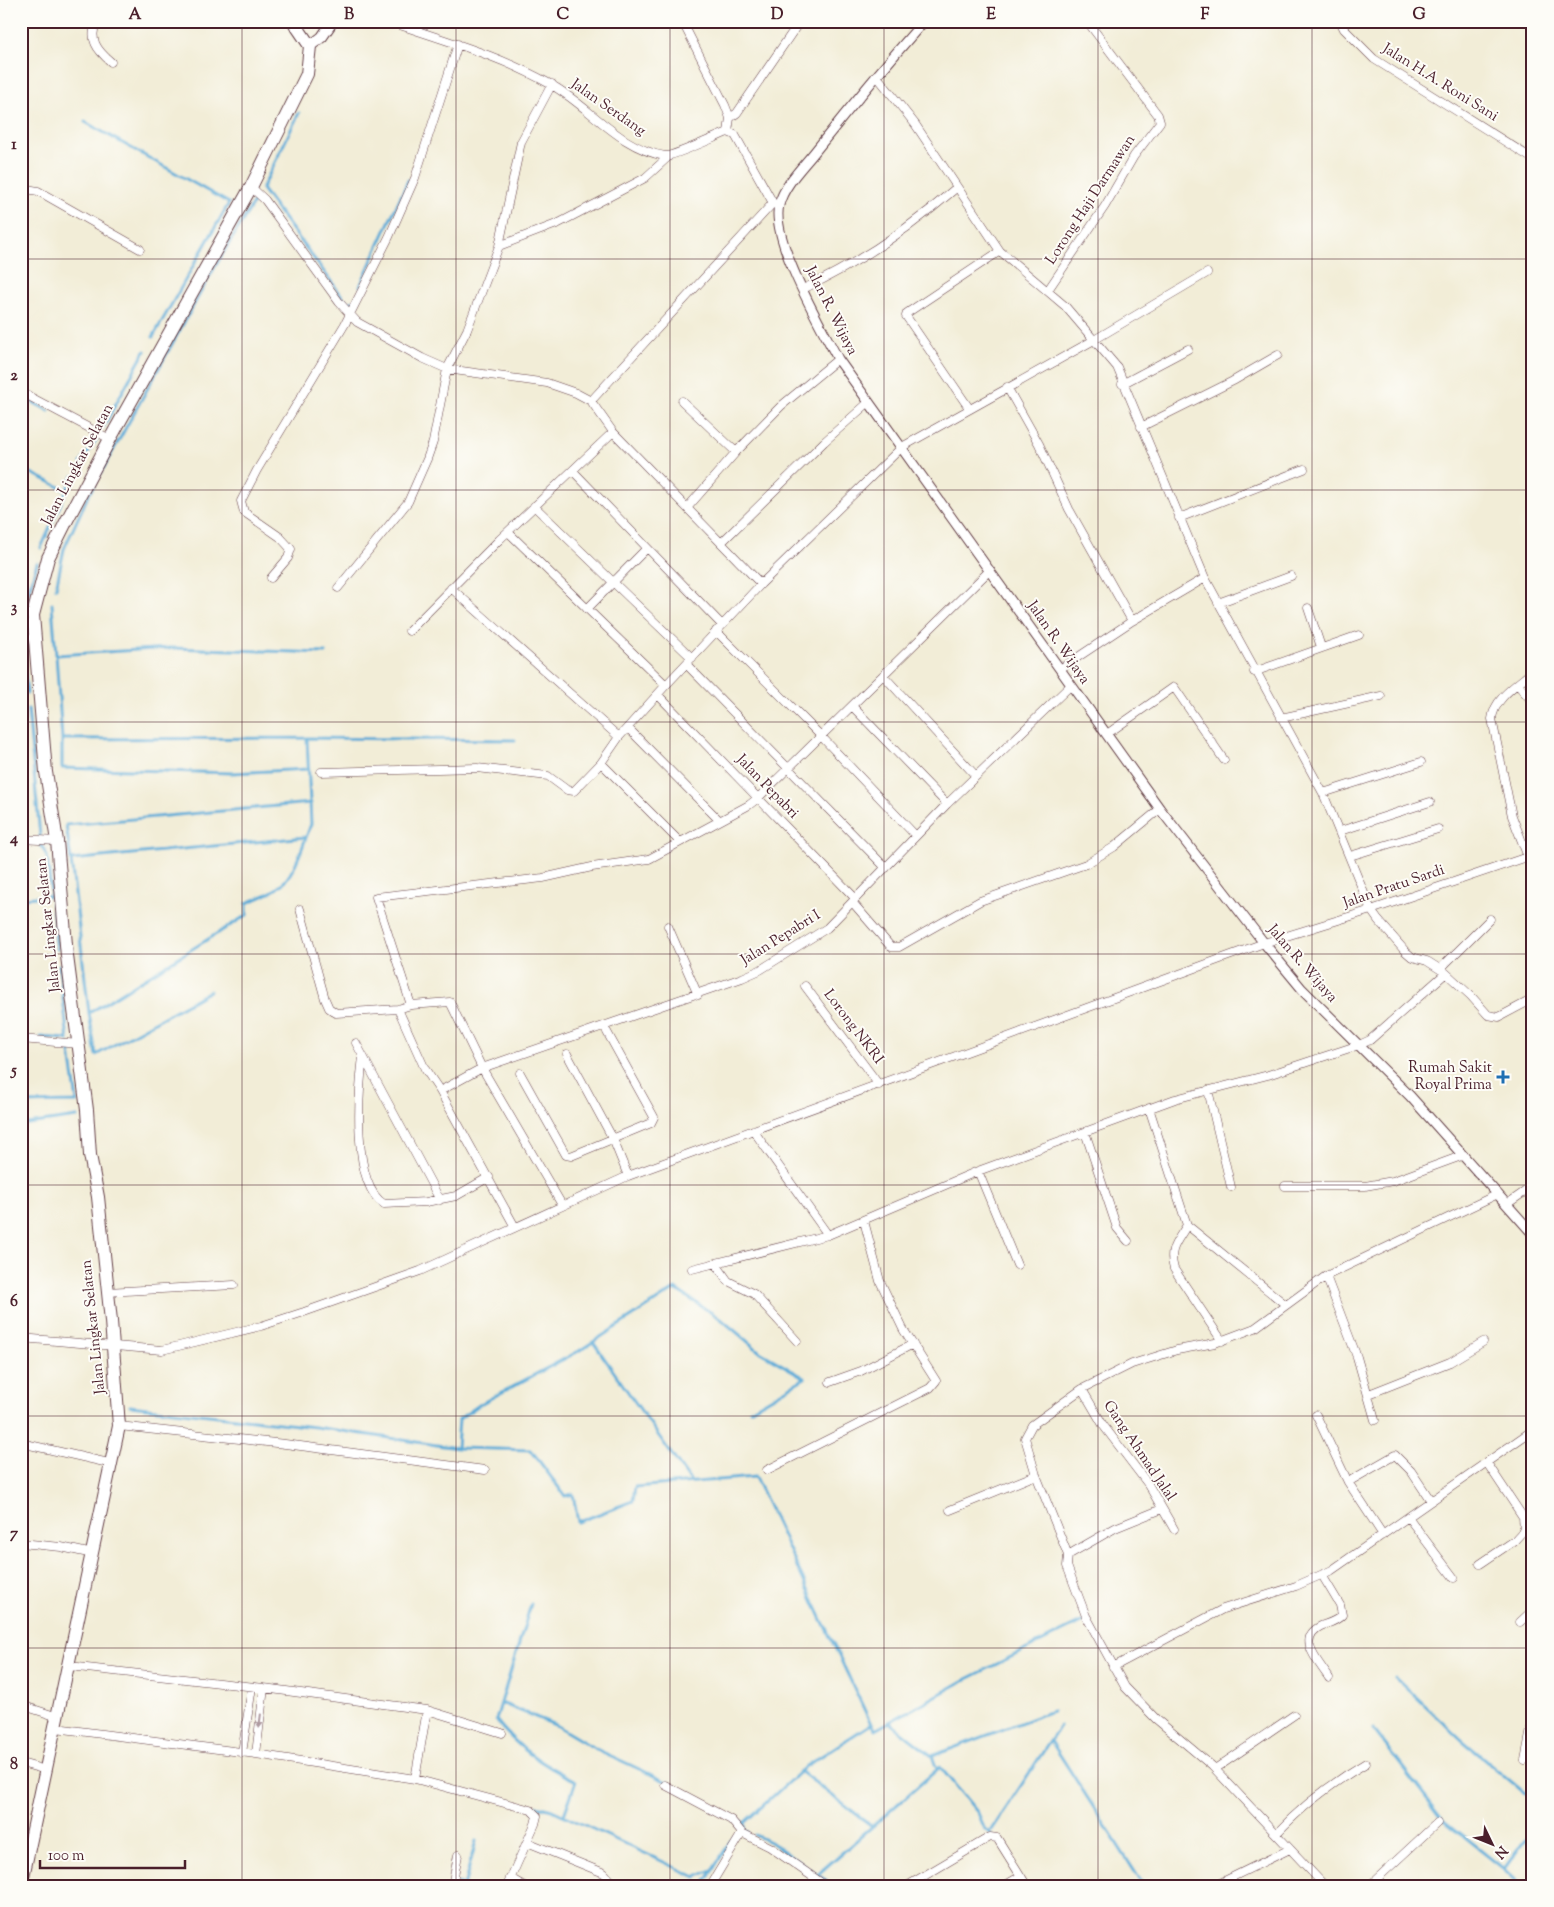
<svg xmlns="http://www.w3.org/2000/svg" width="1554" height="1907" viewBox="0 0 1554 1907" font-family="'Sorts Mill Goudy',serif">
<style>
.lines{fill:none;stroke-linecap:round;stroke-linejoin:round}
.stream{stroke:#5eacd8;stroke-width:3}
.minor-casing{stroke:#633e45;stroke-width:9}
.tertiary-casing{stroke:#633e45;stroke-width:11}
.secondary-casing{stroke:#633e45;stroke-width:12}
.trunk-casing{stroke:#633e45;stroke-width:14}
.minor{stroke:#fff;stroke-width:8}
.tertiary{stroke:#fff;stroke-width:9}
.secondary{stroke:#fff;stroke-width:10}
.trunk{stroke:#fff;stroke-width:12}
.oneway{fill:#ae9aa0}
.grid{fill:none;stroke:#4a1f2b;stroke-width:1;stroke-opacity:0.55}
.poi-dot{fill:#1f6fb2;stroke:#fdfcf7;stroke-width:2}
.labels{text-anchor:middle;dominant-baseline:central;stroke-width:4;stroke-linejoin:round;paint-order:stroke}
.street-label{font-size:15px;fill:#4a1f2b;stroke:#fdfcf7}
.poi-label{font-size:15px;fill:#4a1f2b;stroke:#fdfcf7;text-anchor:end}
.neatline{fill:none;stroke:#4a1f2b;stroke-width:2}
.grid-label{font-size:16px;text-anchor:middle;font-weight:bold;fill:#4a1f2b}
</style>
<rect width="100%" height="100%" fill="#fdfcf7"/>
<filter id="ink" filterUnits="userSpaceOnUse"><feTurbulence type="fractalNoise" baseFrequency=".02" numOctaves="2"/><feDisplacementMap in="SourceGraphic" scale="10" xChannelSelector="R" yChannelSelector="G"/><feConvolveMatrix kernelMatrix="1 2 1 2 8 2 1 2 1" color-interpolation-filters="sRGB"/></filter>
<filter id="wash" filterUnits="userSpaceOnUse"><feTurbulence type="fractalNoise" baseFrequency=".0096" numOctaves="4" result="noise"/><feDisplacementMap in="SourceGraphic" scale="20" xChannelSelector="R" yChannelSelector="G"/><feGaussianBlur stdDeviation="1.12" result="paint"/><feColorMatrix in="noise" values="0 0 0 0 0 0 0 0 0 0 0 0 0 0 0 0 0 1.4 0 .05"/><feComposite in="paint" operator="in"/></filter>
<g filter="url(#wash)">
<rect width="100%" height="100%" fill="#f2edd7"/>
<g class="lines">
<!-- stream -->
<path class="stream" d="M299,113L262,189L348,304L353,301
M85,122L229,203L153,337
M360,286L408,180
M21,396L49,411
M103,427L145,351
M81,463L98,437L95,435
M21,468L66,490
M41,548L73,476
M56,588L64,549L88,496L212,272L255,200
M52,604L56,655
M24,606L37,563
M21,641L27,693
M28,709L40,836
M307,738L515,740
M62,739V768L232,773L309,769
M306,837L71,860L89,1013L247,915V903C257,899 267,895 276,889C295,877 303,844 311,824L307,738L62,739L56,655L171,648L326,653
M40,843L47,856L57,949
M71,860L66,825L311,803
M21,898L52,896
M59,965L68,1040
M89,1013L96,1055L210,991
M41,1037L68,1039
M21,1103L77,1102L69,1045
M21,1125L77,1117
M593,1342L691,1482
M130,1406L315,1427L457,1448
M750,1410L805,1378L760,1352L721,1319L675,1289L579,1351L482,1403L459,1419L457,1448L531,1450L565,1496L573,1494L578,1522L633,1501L635,1487L755,1477L871,1724
M531,1604L501,1703L555,1725L594,1748L667,1782
M1395,1677L1462,1740L1533,1800
M501,1703L496,1720C516,1747 546,1767 576,1781L564,1815
M889,1722L932,1756L936,1767H940L978,1813L984,1827L992,1835
M1373,1729L1445,1822L1504,1869
M1051,1741L1144,1886
M932,1756L1052,1711
M800,1771L872,1826
M537,1806L552,1810L696,1877L712,1870
M730,1816L744,1823V1831L747,1832
M744,1823L806,1766L871,1724L875,1730L963,1681L1085,1620
M990,1833L1060,1726
M755,1835L772,1843L834,1886
M818,1874L940,1767
M459,1886V1883L464,1886
M464,1886L476,1841
M703,1886L733,1837
M1522,1886L1504,1869L1533,1829"/>
</g>
</g>
<g filter="url(#ink)">
<g class="lines">
<defs>
<path id="minor" d="M97,21C88,39 97,50 111,62
M388,21C443,40 499,55 550,84C590,106 618,148 665,156C673,157 717,136 728,132L735,135L773,203L778,205
M682,21L725,105L730,118L728,132
M1340,21L1344,29L1374,59L1533,159
M876,75L915,124L1000,251L1065,306L1117,367L1205,578L1323,793L1371,910L1378,920L1405,951L1412,957L1427,961L1446,973L1471,996L1488,1015L1499,1017L1533,999
M730,118L737,113L800,21
M251,187L265,200L339,302L357,322L422,358L447,369L547,383L576,393L591,401L613,432L761,584
M21,188L38,191L140,249
M499,246L559,223L645,178L668,157
M803,289C861,262 908,230 956,188
M1048,290L1105,206L1134,156L1160,122L1158,115L1087,21
M1122,384L1188,349
M1007,387L1039,444L1069,509L1132,621
M21,392L110,439
M591,401L773,203
M682,401L736,452
M969,408L906,316L907,313L1000,251
M1141,427L1233,381L1278,355
M573,471L722,625
M534,506L692,658
M687,508L736,452L781,406L838,359
M1179,518L1304,469
M508,532L666,685
M721,543L824,442L869,402
M271,578L288,558L291,549L280,537L244,512L241,501L257,470L345,324L389,237L415,178L458,44
M338,588L408,502L427,459L433,442L447,369L467,330L499,246L521,142L552,84
M451,588L619,737
M1218,603L1291,576
M1308,608L1321,647
M587,609L646,549
M21,614L33,615
M409,631L499,540L613,432
M716,631L820,735L916,836
M686,664L886,868
M1060,669L1132,621L1205,578
M1254,672L1359,635
M883,675L976,776
M1518,685L1533,702
M658,695L855,898
M852,706L947,804
M1281,718L1381,696
M628,728L719,820
M1107,734L1174,687L1224,760
M601,763L679,841
M321,772L477,768L548,776L567,790L574,791L601,763L619,737L666,685L761,584L902,447L1094,340L1207,273
M1323,793L1421,762
M1340,831L1430,802
M21,839L57,841
M1350,856L1438,829
M1528,857L1512,816L1492,719C1494,698 1518,684 1533,671
M853,903L891,947H899L980,901L1086,864L1114,847L1160,809
M300,909L325,999L329,1008L336,1013L398,1009L411,1005L450,1002L482,1068L562,1205
M668,926L698,995
M1440,969L1490,919
M805,986L879,1085
M411,1005L376,897L543,878L592,867L649,859L749,805L758,798L990,570
M398,1009L425,1069L440,1091L515,1227
M21,1039L79,1044
M356,1043L440,1200
M567,1054L613,1139L628,1176
M363,1056C359,1090 351,1184 384,1204L426,1202L456,1196L489,1177
M520,1073L566,1155L571,1156L651,1123L654,1117L607,1032
M1208,1090L1231,1187
M440,1091L482,1068L742,978L760,970L827,928L947,804L1071,685
M1149,1108L1187,1225L1286,1305
M753,1130L828,1235
M1085,1132L1117,1228L1128,1241
M978,1171L1017,1265
M1285,1186H1365L1393,1181L1464,1155
M1507,1204L1533,1186
M1187,1225C1177,1242 1168,1249 1174,1269L1222,1341
M716,1264L728,1281L754,1294L797,1341
M692,1269L828,1235L978,1171L1175,1099L1268,1075L1359,1045L1370,1040L1446,973
M1326,1276L1357,1357L1375,1420
M107,1292L234,1285
M21,1338L162,1350L261,1326L304,1312L420,1271L628,1176L1264,943L1371,910L1533,855
M830,1382L861,1371L913,1344
M1082,1389L1103,1425L1148,1484L1174,1529
M1369,1394L1450,1362L1483,1342
M1316,1415L1348,1482L1383,1535
M119,1426L285,1444L485,1470
M21,1443L113,1464
M767,1470L930,1388L936,1381L903,1329L880,1281L864,1221
M1348,1482L1395,1455L1411,1471L1431,1501
M950,1510L1036,1475
M1408,1517L1454,1578
M21,1543L61,1547L93,1554
M1068,1555L1115,1528L1162,1509
M1480,1564L1514,1541L1524,1530L1523,1517L1487,1463
M1322,1575L1340,1605L1342,1615C1337,1621 1329,1623 1321,1626C1295,1639 1319,1662 1329,1678
M1520,1622L1533,1610
M69,1666L264,1688L427,1710L502,1733
M1113,1667L1223,1609L1296,1586L1332,1570L1533,1430
M21,1705L58,1717
M56,1728L256,1754L415,1779L531,1810L537,1816L535,1824L507,1886
M242,1753L252,1687
M256,1754L264,1688
M1525,1760L1533,1719
M21,1763L46,1770
M1215,1769L1294,1715
M415,1779L427,1710
M665,1785L731,1820L742,1833L710,1886
M742,1833L770,1847L826,1886
M1276,1834C1303,1805 1332,1783 1366,1763
M527,1842L604,1873L616,1886
M510,1878L524,1886
M452,1886L458,1855
M907,1886L990,1837L997,1838L1027,1886
M1004,1886L1021,1876
M1214,1886L1290,1849
M1325,1886L1212,1766L1156,1719L1125,1687L1086,1616L1067,1566L1068,1555L1036,1475L1025,1438L1032,1425L1082,1389L1132,1364L1177,1350L1215,1343L1255,1328L1326,1276L1498,1194
M1369,1886L1437,1823"/>
<path id="tertiary" d="M924,21C887,63 852,105 817,149C804,166 784,184 779,205C770,239 822,328 838,359L1160,809L1264,943L1302,989L1410,1096L1533,1234"/>
<path id="secondary" d="M310,46L322,37L333,21"/>
<path id="trunk" d="M21,1886L119,1426L111,1321L98,1197L90,1155L87,1110L67,956L57,841L46,772L33,615L48,558L67,520L110,439L251,187L307,74L310,46L293,21"/>
</defs>
<!-- minor casing -->
<use href="#minor" class="minor-casing"/>
<!-- tertiary casing -->
<use href="#tertiary" class="tertiary-casing"/>
<!-- secondary casing -->
<use href="#secondary" class="secondary-casing"/>
<!-- trunk casing -->
<use href="#trunk" class="trunk-casing"/>
<!-- minor -->
<use href="#minor" class="minor"/>
<!-- tertiary -->
<use href="#tertiary" class="tertiary"/>
<!-- secondary -->
<use href="#secondary" class="secondary"/>
<!-- trunk -->
<use href="#trunk" class="trunk"/>
</g>
<!-- one-way arrows -->
<defs><path id="oneway-solid" d="M-6-.8H1V-3.2L6.5 0L1 3.2V.8H-6Z" transform="scale(1.25)"/></defs>
<use class="oneway" href="#oneway-solid" transform="translate(260 1721) rotate(97)"/>
</g>
<!-- grid -->
<path class="grid" d="M242,21V1886M456,21V1886M670,21V1886M884,21V1886M1098,21V1886M1312,21V1886M21,259H1533M21,490H1533M21,722H1533M21,954H1533M21,1185H1533M21,1416H1533M21,1648H1533"/>
<!-- markers -->
<path class="poi-dot" d="M1500.5 1069.5h5v5h5v5h-5v5h-5v-5h-5v-5h5z"/>
<g class="labels">
<!-- street labels -->
<g class="street-label">
<text transform="translate(1440 83) rotate(32)">Jalan H.A. Roni Sani</text>
<text transform="translate(608 108) rotate(35)">Jalan Serdang</text>
<text transform="translate(1091 200) rotate(-57)">Lorong Haji Darmawan</text>
<text transform="translate(831 311) rotate(63)">Jalan R. Wijaya</text>
<text transform="translate(78 465) rotate(-62)">Jalan Lingkar Selatan</text>
<text transform="translate(1058 643) rotate(55)">Jalan R. Wijaya</text>
<text transform="translate(767 787) rotate(46)">Jalan Pepabri</text>
<text transform="translate(1394 887) rotate(-19)">Jalan Pratu Sardi</text>
<text transform="translate(49 925) rotate(-96)">Jalan Lingkar Selatan</text>
<text transform="translate(781 938) rotate(-32)">Jalan Pepabri I</text>
<text transform="translate(1302 964) rotate(49)">Jalan R. Wijaya</text>
<text transform="translate(853 1027) rotate(53)">Lorong NKRI</text>
<text transform="translate(94 1327) rotate(-96)">Jalan Lingkar Selatan</text>
<text transform="translate(1139 1451) rotate(56)">Gang Ahmad Jalal</text>
</g>
<!-- poi labels -->
<g class="poi-label">
<text x="1492" y="1068">Rumah Sakit<tspan x="1492" dy="17">Royal Prima</tspan></text>
</g>
</g>
<!-- margin -->
<rect width="1554" height="1907" fill="none" stroke="#fdfcf7" stroke-width="55"/>
<!-- north arrow -->
<g transform="translate(1492 1844) rotate(133)" stroke="#fdfcf7" stroke-width="4" paint-order="stroke">
<path d="M0-4L9 19L0 12L-9 19Z" fill="#4a1f2b"/>
<text y="-8" font-size="14" font-weight="bold" text-anchor="middle" fill="#4a1f2b">N</text>
</g>
<!-- scale -->
<path d="M40 1860v8h145v-8" fill="none" stroke="#4a1f2b" stroke-width="2.5"/>
<text x="48" y="1860" font-size="15" fill="#4a1f2b" stroke="#fdfcf7" stroke-width="4" paint-order="stroke">100 m</text>
<rect x="28" y="28" width="1498" height="1852" class="neatline"/>
<g class="grid-label">
<text x="135" y="19">A</text>
<text x="349" y="19">B</text>
<text x="563" y="19">C</text>
<text x="777" y="19">D</text>
<text x="991" y="19">E</text>
<text x="1205" y="19">F</text>
<text x="1419" y="19">G</text>
<text x="14" y="149">1</text>
<text x="14" y="380">2</text>
<text x="14" y="612">3</text>
<text x="14" y="843">4</text>
<text x="14" y="1075">5</text>
<text x="14" y="1306">6</text>
<text x="14" y="1538">7</text>
<text x="14" y="1769">8</text>
</g>
</svg>
